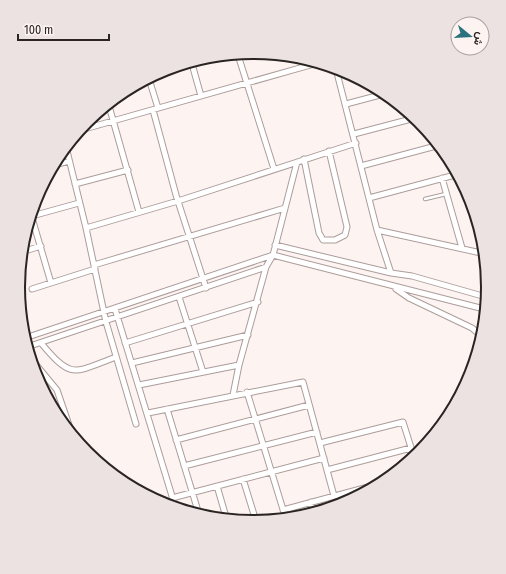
<svg xmlns="http://www.w3.org/2000/svg" width="506" height="574" viewBox="0 0 506 574" font-family="'Fira Sans Condensed',Vazirmatn,sans-serif">
<style>
.lines{fill:none;stroke-linecap:round;stroke-linejoin:round}
.lane-casing{stroke:#ac9d9b;stroke-width:4.5}
.street-casing{stroke:#ac9d9b;stroke-width:7}
.lane{stroke:#fff;stroke-width:2.5}
.street{stroke:#fff;stroke-width:5}
.rim{fill:none;stroke:#2a2423;stroke-width:2}
</style>
<rect width="100%" height="100%" fill="#fdf3f1"/>
<g class="lines">
<defs>
<path id="lane" d="M425,199L446,194"/>
<path id="street" d="M238,55L274,169
M192,64L201,96
M336,69L377,230L391,273
M149,79L158,108
M346,104L380,95
M109,106L139,212
M153,110L176,195L206,288
M81,130L314,64
M354,134L415,118
M67,151L86,228L106,322L136,424
M304,159L319,233L323,240H335L345,235L347,227L329,151
M58,164L69,161
M361,166L436,146
M442,178L462,248
M75,184L128,170
M369,198L455,175
M32,216L79,203
M32,218L51,283
M86,228L178,201L356,143
M377,230L481,253
M275,245L391,273L412,276L486,297
M25,251L41,246
M94,265L285,208
M32,289L95,269
M396,289L409,298L472,328L479,334
M179,297L203,372
M115,309L175,506
M28,337L273,255L484,309
M41,343C72,380 73,373 116,357
M125,343L258,302
M30,346L266,267
M33,361L57,390L70,428
M132,363L248,335
M139,385L239,365
M247,392L285,516
M233,395L239,365L266,267L273,255L297,162
M167,409L198,511
M148,413L303,382L334,496
M176,440L309,405
M320,443L403,422L414,457
M184,466L317,432
M327,470L411,448
M243,479L256,521
M217,486L226,517
M172,498L324,458
M311,502L313,510
M283,510L368,487"/>
</defs>
<!-- lane casing -->
<use href="#lane" class="lane-casing"/>
<!-- street casing -->
<use href="#street" class="street-casing"/>
<!-- lane -->
<use href="#lane" class="lane"/>
<!-- street -->
<use href="#street" class="street"/>
</g>
<!-- crop -->
<path d="M0 0H506V574H0ZM25 287a228 228 0 1 1 456 0a228 228 0 1 1-456 0Z" fill="#ece2e1" fill-rule="evenodd"/>
<path class="rim" d="M25 287a228 228 0 1 1 456 0a228 228 0 1 1-456 0Z"/>
<!-- north arrow -->
<g transform="translate(470 36) rotate(108)"><circle r="19" fill="#fdf3f1" stroke="#a9a09f"/>
<path d="M0-3L7 15L0 10L-7 15Z" fill="#2b717e"/>
<text y="-6" font-size="11" font-weight="bold" text-anchor="middle" fill="#2a2423">ش</text>
</g>
<!-- scale -->
<path d="M18 34v6h91v-6" fill="none" stroke="#2a2423" stroke-width="2"/>
<text x="24" y="34" font-size="12" fill="#2a2423" stroke="#fdf3f1" stroke-width="3" paint-order="stroke">100 m</text>
</svg>
